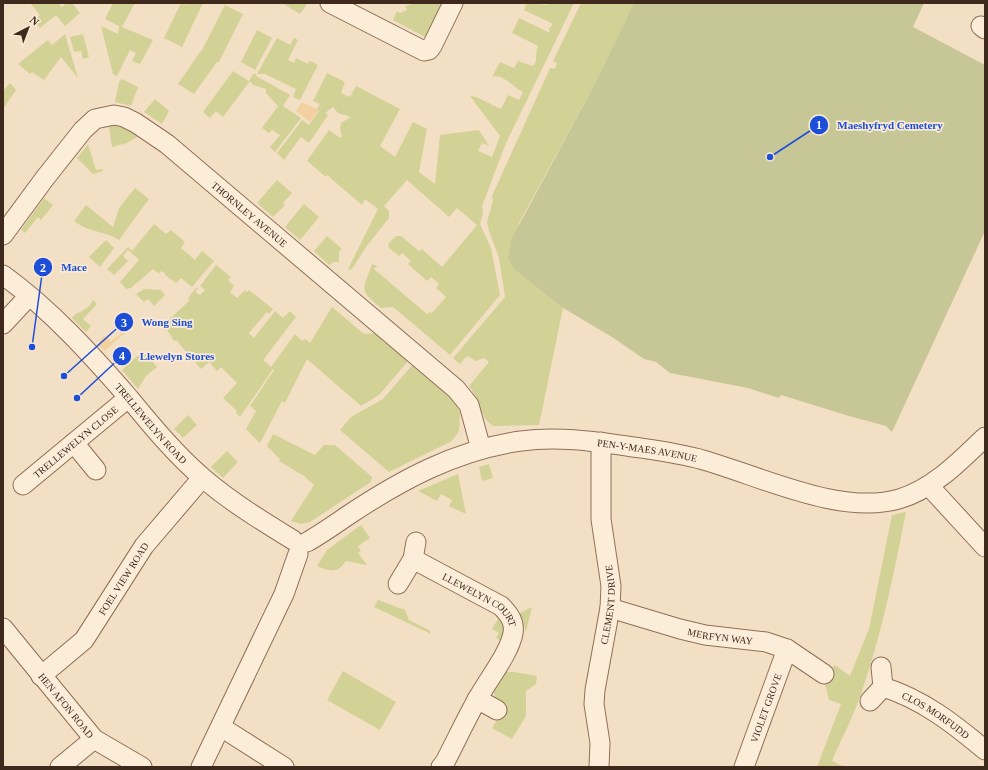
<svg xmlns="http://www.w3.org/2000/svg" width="988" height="770" viewBox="0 0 988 770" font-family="'Times New Roman',serif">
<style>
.green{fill:#d3d296}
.sand{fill:#f2d09f}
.cemetery{fill:#c7c696}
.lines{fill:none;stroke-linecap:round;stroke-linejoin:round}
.minor-casing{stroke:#906e58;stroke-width:21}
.minor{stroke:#fcedd9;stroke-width:19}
.labels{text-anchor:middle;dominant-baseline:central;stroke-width:3.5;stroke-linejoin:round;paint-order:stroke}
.street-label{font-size:10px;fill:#3f291d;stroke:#f9ead5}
.leader{fill:none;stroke:#1d4ed8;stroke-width:1.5}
.callout-dot{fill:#1d4ed8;stroke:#f9ead5;stroke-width:1.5}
.mark-label{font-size:12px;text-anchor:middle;font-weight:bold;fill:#fff}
.callout-label{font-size:11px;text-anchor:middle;font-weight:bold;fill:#1d4ed8;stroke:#f9ead5;stroke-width:3.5;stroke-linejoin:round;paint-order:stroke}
</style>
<rect width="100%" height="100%" fill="#f3dfc4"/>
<!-- green -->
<path class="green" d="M30,3H58L62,7L67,3H72L80,13L65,26L56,15L40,28L34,21L40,15Z
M113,3H135L122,27L153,40L140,64L132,61L136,53L130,50L117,76L113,74L101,26L118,34L119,26L105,19Z
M181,3L187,5L189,3H203L182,47L164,38Z
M282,3H306L307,4L300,14Z
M416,3H442L425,37L393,20L397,11L400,13L407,10L405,6Z
M527,3L547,5L548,3H574L506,143L482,206L483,214L480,224L491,248L500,295L450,355L393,307L381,308C358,289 363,291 372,264L377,266L374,269L427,314L430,312L432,313L446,297L436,288L439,284L431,277L427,281L408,264L411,261L402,253L399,256L389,248L388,244L396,236H401L419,251L422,249L442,267L477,225L457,208L449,217L407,180L384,206L389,211V218L366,247L352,269L349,270L348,269L378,209L365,199L362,205L327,175L326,177L307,161L329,130L340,138L342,136L340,128L341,123L351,117L338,113L333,107L325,113L328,115L309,143L301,137L284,160L277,153L302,120L309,125L319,111L317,109L320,104L313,101L327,73L345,82L341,93L350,97L356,86L400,109L380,146L395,157L413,122L427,129L419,172L435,184L440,135L479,130L489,146L482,143L478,151L492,157L500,136L470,96L476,97L501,109L508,95L519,100L523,92C514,88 503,73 492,77L500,62L514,68L518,61L533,66C539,59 534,54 538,46L512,33L519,18L550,33L549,29L553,24L524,10Z
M581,3H634L591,91L519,223L515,270L563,308L539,425L493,426C480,418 479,398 469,386L489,362L484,358L476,361L467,356L460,364L453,358L505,297L499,258L489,231L487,222L493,200L492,196L550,68L555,69L557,63L553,61Z
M225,5L243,14L219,62H217L194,94L178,84L200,52H201Z
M257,30L272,38L255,70L241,62Z
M65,34L78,78L61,57L44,80L32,72L30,74L18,64L48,40L52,45Z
M83,34L89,57L83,59L81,51L74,52L70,37Z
M277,38L290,45L294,38L298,40L288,60L294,63L296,58L308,64L310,61L318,65L300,100L293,97L296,89L265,74H257L256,76L290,95L283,106L301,118L275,152L270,147L280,135L272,130L269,133L262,128L278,106L266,93V89L253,85L250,81L223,117L216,111L210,118L203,112L233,71L249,81L253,74H257Z
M122,79L138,87L131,106L115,102L119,82Z
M10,83L16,90L3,109V91Z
M155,99L169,111L162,124L144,112Z
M114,125L128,129L139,136L127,143L112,147L109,126Z
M88,144L96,170L102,169L103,171L93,174L77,158Z
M277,180L292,193L283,203L285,205L273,217L257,203Z
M135,188L149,199L119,240C103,230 89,233 74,221L86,205L113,227L119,208Z
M44,198L53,205L41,220L38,217L25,233L21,230Z
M304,204L319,217L300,240L285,227Z
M154,224L166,234L171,230L185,242L181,248L195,260L202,251L214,261L192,287L181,278L176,283L165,275V273L160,271L159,274L153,269L131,288L126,289L120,282L139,260L128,250L123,256L128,261L114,275L107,269L128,247L132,251Z
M327,236L342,249L339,252V262H334L329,265L314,251Z
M106,240L114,248L100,267L89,257Z
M216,265L231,277L228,280L234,286L230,292L237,298L245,290L247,292L249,290L273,309L269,314L267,312L249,333L254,338L275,311L283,318L290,311L296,317L263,360L271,367L295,334L302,341L305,339L310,343L332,307L364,334L377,333L409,360L379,395L361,406L307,359L285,403L282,401L260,443L246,429L256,411L250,406L274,370L273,369L240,417L236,413L237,411L223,398L237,383L221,367L217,371L209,362L201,369L176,340L174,341L166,328L164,330L161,327L190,300L188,298L196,288L199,287L195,292L200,295L205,290L200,286Z
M144,289L161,290L165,295L154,306L148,299L144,302L136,294Z
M93,300L97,304L83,319L91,326L86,332L72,318C76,311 88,312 93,300Z
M143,351L157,367L146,376L138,389L122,370Z
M413,364L455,402L460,413L459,431L452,441L389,472L340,430L351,417L383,399Z
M188,415L197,425L183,438L174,429Z
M273,434L315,455L324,445H335L372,477L371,482L310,522L301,524L291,521L314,485L304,476L279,461L280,459L267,446Z
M227,451L238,462L223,478L211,467Z
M489,464L493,478L482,481L479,467Z
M458,474L466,514L449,506L452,500L441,494L437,501L418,491Z
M906,512C894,574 881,637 860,697C852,719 841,740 832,761L845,767H817L841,704L829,700L825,683L822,681L835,665L850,676L869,629L892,515Z
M361,525L370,538L358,546L361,551L358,553L367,565L346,561C338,574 329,571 317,566L327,550Z
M378,600L405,610L409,620L429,630L431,634L374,607Z
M532,607L526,632L520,613Z
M499,617L504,628L501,641L496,638L499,633L492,629Z
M343,671L396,702L380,730L327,700Z
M502,672H514L537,676L536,684L526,691V716L512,739L492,728L506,706C488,695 493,689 502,672Z"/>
<!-- sand -->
<path class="sand" d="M302,102L319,110L310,122L296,111Z
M122,325L127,331L105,351L99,346L100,340L104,336L111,341L121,334L119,328Z"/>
<!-- cemetery -->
<path class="cemetery" d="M634,3H924L913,27L985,65V231L892,432L886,426L849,416L781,395L779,398L748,388L670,373L656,362L644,359L612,337L563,308L515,270L508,258L511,240L591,91Z"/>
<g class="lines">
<defs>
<g id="minor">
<path d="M330,3L424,51L429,50L432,46L453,3"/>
<path d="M981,26L985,29"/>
<path id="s1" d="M3,235L45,178L83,130L95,119L114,115L124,117L136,123L167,144L456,389L469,405L481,449"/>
<path id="s2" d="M3,275C50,309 91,354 129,398C152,426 176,455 203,478C231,502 262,521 293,540"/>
<path d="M3,324L29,296"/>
<path d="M74,443L96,470"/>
<path id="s3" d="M23,485L128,398"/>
<path d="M929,486L985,547"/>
<path id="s4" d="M307,542C321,534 334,525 347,516C401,480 456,450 521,441C556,436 592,441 627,446C653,450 679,453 703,460C760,476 841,516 899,499C933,489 960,461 985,437"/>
<path id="s5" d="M413,559L501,606C509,614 515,622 513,633C510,652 488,680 478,698C466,719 456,741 445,762L441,767"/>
<path d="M398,584L413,559L416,542"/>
<path id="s6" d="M610,608L680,629L705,635L766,642L787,649L824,674"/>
<path id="s7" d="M3,628L94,739L142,767"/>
<path id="s8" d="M41,676L84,640L144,546L202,478"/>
<path id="s9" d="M883,687C922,699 954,724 985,750"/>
<path d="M477,699L497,710"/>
<path d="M870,701L883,687L881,667"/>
<path d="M221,727L284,767"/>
<path d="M60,767L94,739"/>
<path d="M201,767L284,594L298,554"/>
<path id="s10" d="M599,767L600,743L594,704L595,690L610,608L611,586L601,519V442"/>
<path id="s11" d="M744,767L787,649"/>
</g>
</defs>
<!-- minor casing -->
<use href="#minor" class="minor-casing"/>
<!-- minor -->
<use href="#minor" class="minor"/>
</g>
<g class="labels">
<!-- street labels -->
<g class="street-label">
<text stroke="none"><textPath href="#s1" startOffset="337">THORNLEY AVENUE</textPath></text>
<text stroke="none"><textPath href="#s2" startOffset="210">TRELLEWELYN ROAD</textPath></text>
<text stroke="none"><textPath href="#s3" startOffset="68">TRELLEWELYN CLOSE</textPath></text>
<text stroke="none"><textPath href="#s4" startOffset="366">PEN-Y-MAES AVENUE</textPath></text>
<text stroke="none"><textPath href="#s8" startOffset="129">FOEL VIEW ROAD</textPath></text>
<text stroke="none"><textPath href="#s5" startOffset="79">LLEWELYN COURT</textPath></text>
<text stroke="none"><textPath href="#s10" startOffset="164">CLEMENT DRIVE</textPath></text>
<text stroke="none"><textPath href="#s6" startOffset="114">MERFYN WAY</textPath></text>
<text stroke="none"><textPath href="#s7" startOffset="100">HEN AFON ROAD</textPath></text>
<text stroke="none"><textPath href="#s11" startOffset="63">VIOLET GROVE</textPath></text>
<text stroke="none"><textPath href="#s9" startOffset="60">CLOS MORFUDD</textPath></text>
</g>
</g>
<!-- callouts -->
<path class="leader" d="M770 157L819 125M32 347L43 267M64 376L124 322M77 398L122 356"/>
<g class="callout-dot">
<circle cx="770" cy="157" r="4"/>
<circle cx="32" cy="347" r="4"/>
<circle cx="64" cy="376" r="4"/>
<circle cx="77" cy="398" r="4"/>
<circle cx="819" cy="125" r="10"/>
<circle cx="43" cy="267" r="10"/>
<circle cx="124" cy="322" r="10"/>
<circle cx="122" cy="356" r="10"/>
</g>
<g class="mark-label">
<text x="819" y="129">1</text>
<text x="43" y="272">2</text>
<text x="124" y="327">3</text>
<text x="122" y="360">4</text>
</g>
<g class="callout-label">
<text x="890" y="129">Maeshyfryd Cemetery</text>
<text x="74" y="271">Mace</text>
<text x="167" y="326">Wong Sing</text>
<text x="177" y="360">Llewelyn Stores</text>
</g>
<!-- border -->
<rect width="988" height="770" fill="none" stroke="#3f291d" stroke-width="8"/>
<!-- north arrow -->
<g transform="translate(28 28) rotate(42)" stroke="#f9ead5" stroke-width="3" paint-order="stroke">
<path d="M0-3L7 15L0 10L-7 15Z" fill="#3f291d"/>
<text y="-6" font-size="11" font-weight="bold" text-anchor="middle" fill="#3f291d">N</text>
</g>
</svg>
